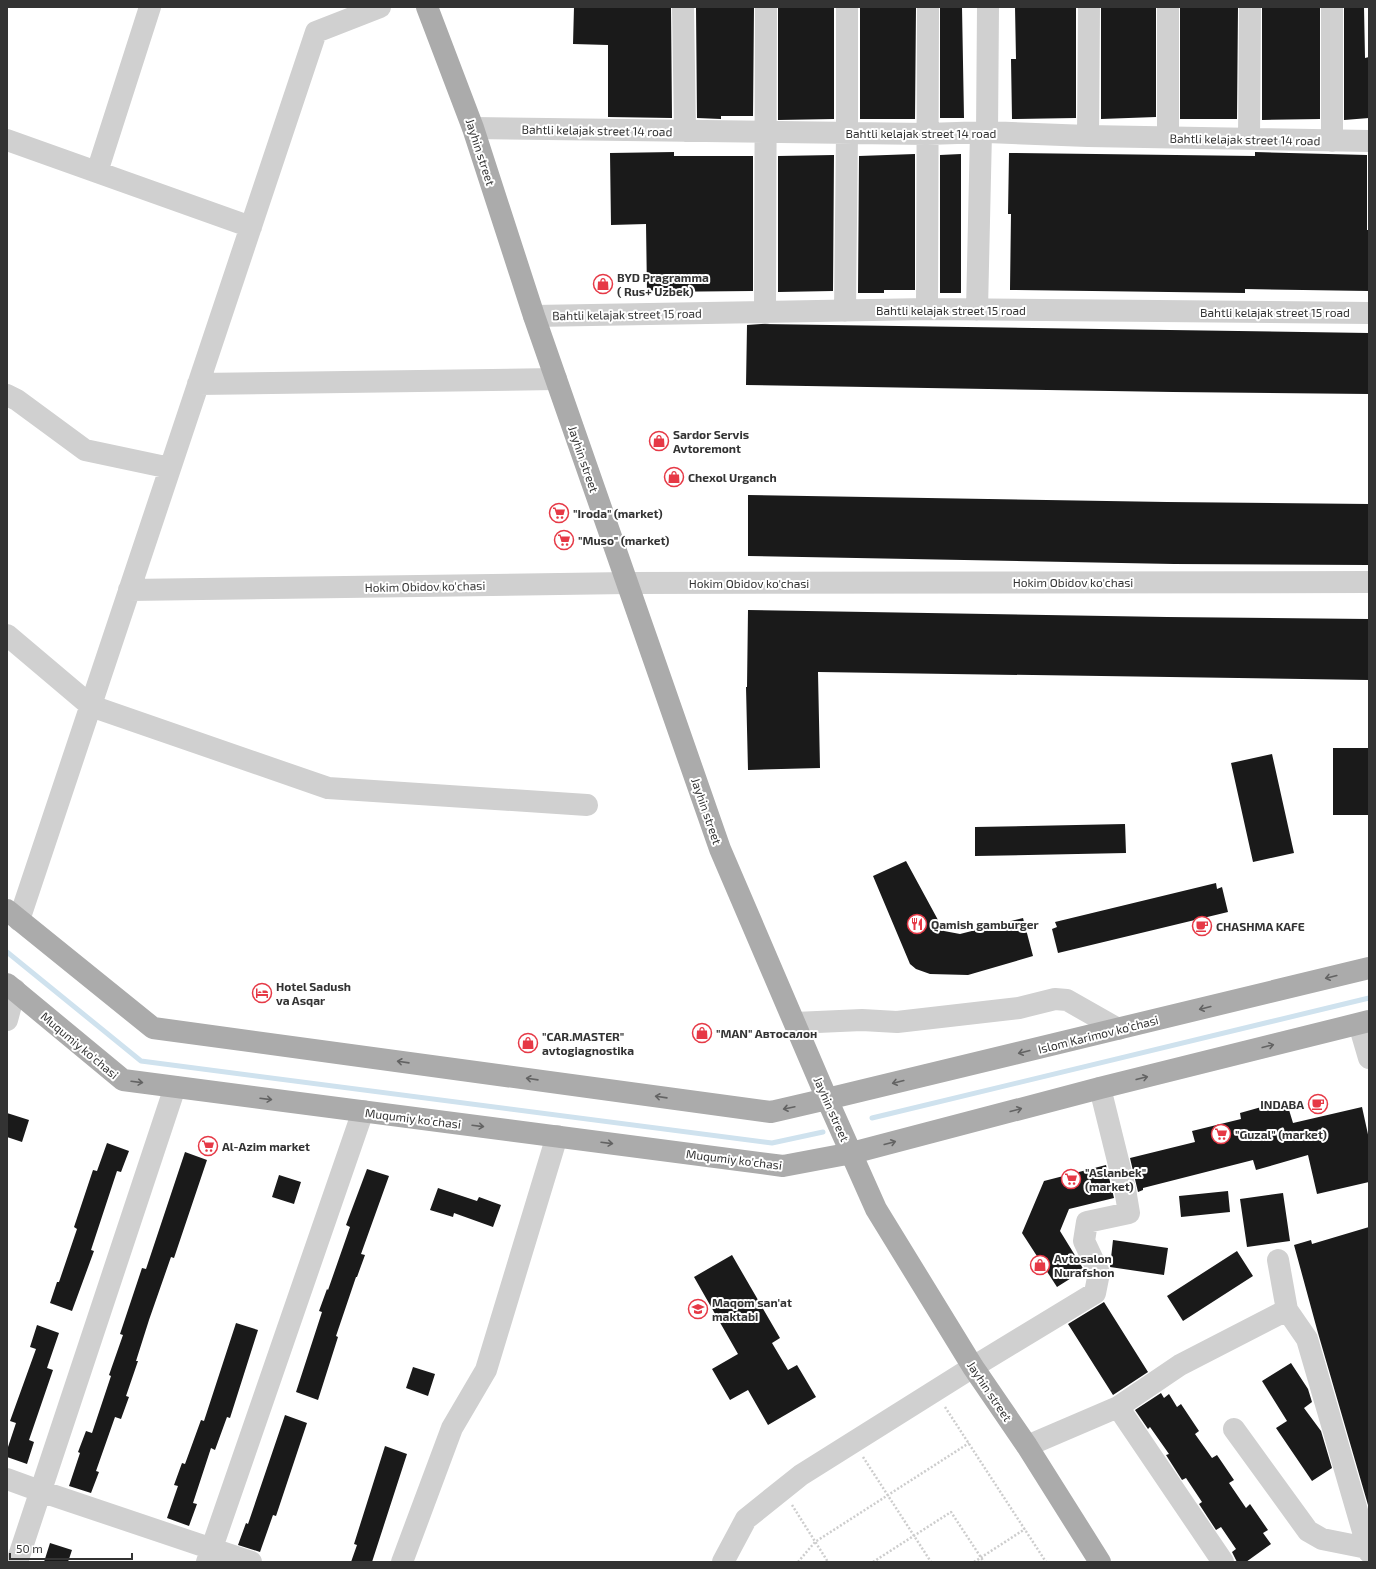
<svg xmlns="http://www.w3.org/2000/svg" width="1376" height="1569" viewBox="0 0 1376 1569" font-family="'Exo 2',sans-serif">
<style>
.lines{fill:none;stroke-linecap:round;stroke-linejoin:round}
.stream{stroke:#cfe2ee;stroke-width:5}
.building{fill:#1a1a1a}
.path{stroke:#cdcdcd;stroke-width:2.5;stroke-dasharray:2 2;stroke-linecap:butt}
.minor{stroke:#d0d0d0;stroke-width:22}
.major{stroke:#ababab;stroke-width:22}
.oneway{stroke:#636363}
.labels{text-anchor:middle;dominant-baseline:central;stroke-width:4;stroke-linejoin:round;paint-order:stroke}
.street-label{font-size:12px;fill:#333;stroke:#fff}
.poi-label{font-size:12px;font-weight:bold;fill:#333;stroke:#fff;text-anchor:start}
</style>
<rect width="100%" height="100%" fill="#fff"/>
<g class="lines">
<!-- stream -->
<path class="stream" d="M7,952L141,1061L772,1143L823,1132
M872,1118L1369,998"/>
</g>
<!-- building -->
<path class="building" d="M574,7H671L672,118L608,117V45L573,44Z
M696,7H754L753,116H721V119L697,118Z
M778,7H834V119L778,120Z
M860,7H916L915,119H860Z
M940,7H962L964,118H940Z
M1015,7H1076V118L1012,119L1011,59H1016Z
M1101,7H1156V117L1101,119Z
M1180,7H1238L1237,119H1180Z
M1262,7H1320V119L1262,120Z
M1344,7H1364L1365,58L1369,57V118L1344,120Z
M674,152V156H753V291L647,292L646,224L611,225L610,153Z
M1255,152L1367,155V230H1369V291L1245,289V293L1010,290L1011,214H1008L1009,153L1255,156Z
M915,154V290H884V293H858L859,156Z
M961,154V293H940V155Z
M834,155L833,291L778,292V156Z
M761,324L1369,333V394L1173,392L746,385L747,325Z
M748,495L1167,502L1369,504V565L1174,564L748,556Z
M748,610L1167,617L1369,619V680L818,672L820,768L748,770L746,687H747Z
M1333,748H1369V815H1333Z
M1272,754L1294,853L1253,862L1231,763Z
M1125,824L1126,853L975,856V827Z
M906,861L944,931L960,934L1023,918L1033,956L968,975L930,974L916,969L910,964L873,876Z
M1216,883L1217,889L1222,887L1228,912L1058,953L1052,929L1057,927L1055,922Z
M1286,1100L1293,1123L1362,1107L1369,1139V1182L1317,1194L1308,1155L1256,1170L1253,1160L1143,1188V1190L1138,1192L1130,1158L1195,1142L1192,1131L1241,1119L1240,1113Z
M7,1113L29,1120L22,1142L7,1137Z
M107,1143L129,1151L121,1172L117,1171L91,1250L94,1251L72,1311L50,1303L57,1282H59L77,1229L74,1227L93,1170L97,1171Z
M185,1152L207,1160L174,1258L171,1257L149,1320L136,1361H138L126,1396L129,1397L121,1419L115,1417L96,1471L99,1472L91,1493L69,1486L80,1453L78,1452L86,1431L92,1433L111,1376L109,1375L123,1335L120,1334L142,1268L146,1269Z
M1106,1165L1114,1198L1069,1209L1060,1231L1084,1270L1057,1287L1022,1233L1044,1181Z
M367,1169L389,1176L361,1254L365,1255L357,1277H356L336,1336L338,1337L318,1400L296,1392L322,1312L319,1311L327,1289L328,1290L350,1227L346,1225Z
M279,1175L301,1182L294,1204L272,1197Z
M438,1188L477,1201L479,1197L501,1205L493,1227L454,1213L453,1217L430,1210Z
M1228,1191L1230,1212L1181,1217L1179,1196Z
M1283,1193L1290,1241L1247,1247L1240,1199Z
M1369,1227V1505H1368L1318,1333L1294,1245L1311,1240L1312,1244Z
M1113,1240L1168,1248L1164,1275L1110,1267Z
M1237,1251L1253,1276L1183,1321L1167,1296Z
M732,1255L780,1338L772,1343L788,1370L797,1365L816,1397L768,1425L748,1390L730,1400L712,1369L738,1354L694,1277Z
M1104,1302L1148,1372L1113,1395L1068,1324Z
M236,1323L258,1330L230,1418L227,1417L215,1450L211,1448L193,1503L197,1504L189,1526L167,1518L178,1486L174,1485L182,1463L185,1464L201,1420L204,1421Z
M37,1325L59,1333L47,1368L53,1370L29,1440L34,1442L27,1464L7,1457V1450L16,1423L10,1421L36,1349L30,1347Z
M1291,1363L1308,1389L1312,1402L1304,1408L1321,1431L1332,1468L1312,1481L1276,1428L1287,1421L1262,1381Z
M413,1367L435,1374L428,1396L406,1388Z
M1161,1393L1164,1398L1169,1394L1177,1407L1181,1404L1199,1431L1195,1434L1212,1458L1217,1455L1234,1480L1229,1483L1246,1508L1250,1504L1268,1530L1263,1533L1271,1544L1246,1562H1237L1232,1552L1236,1549L1221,1527L1216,1530L1199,1504L1202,1502L1186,1478L1182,1480L1166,1455L1169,1454L1150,1427L1148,1429L1135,1410Z
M285,1415L307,1423L276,1516L273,1515L260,1552L238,1545L246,1523L248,1524Z
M385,1446L407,1454L372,1562H351L357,1545L354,1544Z
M50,1543L72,1550L68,1562H44Z"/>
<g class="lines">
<!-- path -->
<path class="path" d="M945,1407L1046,1562
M863,1457L931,1562
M792,1505L828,1562
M798,1562L815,1542L969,1443
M873,1562L951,1512L984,1562
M974,1562L1025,1529"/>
<!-- minor -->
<path class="minor" d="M683,7L685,131
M1332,7V141
M473,128L927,134L987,132L1088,136L1369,141
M987,132L988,7
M1088,136L1089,7
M1168,137V7
M1249,138L1250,7
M7,140L251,227
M97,172L150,7
M927,309L928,7
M977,310L981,132
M845,311L847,133V7
M765,313L766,7
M534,316L927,309L1369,313
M198,384L556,379
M7,395L17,400L85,450L170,468
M129,590L627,583L1369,582
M7,635L91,706L328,788L587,805
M19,920L316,32L380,7
M7,1020L15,990
M795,1023L862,1020L897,1022L1019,1008L1055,999L1067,1000L1118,1029
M1359,1024L1369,1058
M1287,1310L1307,1339L1369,1552
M1118,1407L1180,1365L1287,1310L1278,1260
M1234,1429L1308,1531L1322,1539L1367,1548
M1027,1446L1118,1407L1223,1562
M7,1479L40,1491L251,1562
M17,1562L175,1087
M207,1562L363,1111
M402,1562L452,1428L486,1370L557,1136
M723,1562L746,1519L801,1475L973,1367L1095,1293L1099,1273L1084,1241L1087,1222L1129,1213L1125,1189L1100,1088"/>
<!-- major -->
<path class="major" d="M427,7L473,128L534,316L720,849L827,1099L876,1209L973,1367L1027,1446L1100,1562
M7,910L153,1028L771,1112L827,1099L1369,968
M7,984L123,1080L783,1166L852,1153L1100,1088L1369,1021"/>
</g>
<!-- one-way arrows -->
<defs><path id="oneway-shaft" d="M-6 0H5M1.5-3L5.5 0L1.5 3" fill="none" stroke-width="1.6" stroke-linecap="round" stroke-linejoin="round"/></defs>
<g class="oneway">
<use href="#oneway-shaft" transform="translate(1331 977) rotate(166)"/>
<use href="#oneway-shaft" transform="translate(1205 1008) rotate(166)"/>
<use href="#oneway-shaft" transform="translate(1268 1046) rotate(-14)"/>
<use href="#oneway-shaft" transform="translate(1024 1052) rotate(166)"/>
<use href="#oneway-shaft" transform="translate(403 1062) rotate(-172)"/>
<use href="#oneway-shaft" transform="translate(1142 1078) rotate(-14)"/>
<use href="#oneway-shaft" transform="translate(532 1079) rotate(-172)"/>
<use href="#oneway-shaft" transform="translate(137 1082) rotate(7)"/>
<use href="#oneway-shaft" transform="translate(898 1082) rotate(166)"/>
<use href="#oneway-shaft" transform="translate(661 1097) rotate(-172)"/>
<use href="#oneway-shaft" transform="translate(266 1099) rotate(7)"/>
<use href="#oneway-shaft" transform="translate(789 1108) rotate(168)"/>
<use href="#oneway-shaft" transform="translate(1016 1110) rotate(-15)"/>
<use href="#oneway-shaft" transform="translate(478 1126) rotate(7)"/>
<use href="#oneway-shaft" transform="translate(607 1143) rotate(7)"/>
<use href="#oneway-shaft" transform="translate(890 1143) rotate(-15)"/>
</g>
<!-- icons -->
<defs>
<symbol id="shop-ring" viewBox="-11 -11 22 22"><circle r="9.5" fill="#fff" stroke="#e63946" stroke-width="1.5"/><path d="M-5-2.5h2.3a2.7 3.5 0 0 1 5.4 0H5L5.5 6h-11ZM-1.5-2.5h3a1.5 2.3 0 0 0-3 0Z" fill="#e63946"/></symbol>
<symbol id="supermarket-ring" viewBox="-11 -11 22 22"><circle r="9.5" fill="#fff" stroke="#e63946" stroke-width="1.5"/><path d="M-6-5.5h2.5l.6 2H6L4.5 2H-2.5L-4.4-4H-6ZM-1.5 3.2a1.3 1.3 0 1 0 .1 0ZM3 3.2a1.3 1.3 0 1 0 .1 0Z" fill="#e63946"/></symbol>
<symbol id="restaurant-ring" viewBox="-11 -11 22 22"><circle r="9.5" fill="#fff" stroke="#e63946" stroke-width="1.5"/><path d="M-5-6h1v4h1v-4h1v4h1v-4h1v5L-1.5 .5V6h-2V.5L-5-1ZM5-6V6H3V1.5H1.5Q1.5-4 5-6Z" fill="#e63946"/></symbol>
<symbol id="cafe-ring" viewBox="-11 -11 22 22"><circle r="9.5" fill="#fff" stroke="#e63946" stroke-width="1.5"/><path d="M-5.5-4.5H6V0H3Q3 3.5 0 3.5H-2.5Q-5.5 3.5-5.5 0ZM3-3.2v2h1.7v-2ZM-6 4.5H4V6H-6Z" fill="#e63946"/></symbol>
<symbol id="hotel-ring" viewBox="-11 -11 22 22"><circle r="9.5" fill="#fff" stroke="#e63946" stroke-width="1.5"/><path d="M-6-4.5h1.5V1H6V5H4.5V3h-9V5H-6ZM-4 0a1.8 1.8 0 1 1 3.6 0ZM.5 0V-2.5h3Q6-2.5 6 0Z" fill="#e63946"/></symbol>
<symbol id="university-ring" viewBox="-11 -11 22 22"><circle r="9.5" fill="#fff" stroke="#e63946" stroke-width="1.5"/><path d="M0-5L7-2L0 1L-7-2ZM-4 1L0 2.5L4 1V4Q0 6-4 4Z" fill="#e63946"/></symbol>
</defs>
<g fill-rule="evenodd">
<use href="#shop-ring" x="592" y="273" width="22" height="22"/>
<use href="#shop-ring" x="648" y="430" width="22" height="22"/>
<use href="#shop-ring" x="663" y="466" width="22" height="22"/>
<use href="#supermarket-ring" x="548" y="502" width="22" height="22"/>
<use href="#supermarket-ring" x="553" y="529" width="22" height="22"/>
<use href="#restaurant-ring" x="906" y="913" width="22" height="22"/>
<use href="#cafe-ring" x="1191" y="915" width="22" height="22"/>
<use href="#hotel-ring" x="251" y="982" width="22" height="22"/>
<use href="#shop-ring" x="691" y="1022" width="22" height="22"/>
<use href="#shop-ring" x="517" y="1032" width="22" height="22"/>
<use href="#cafe-ring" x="1307" y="1093" width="22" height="22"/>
<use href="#supermarket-ring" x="1210" y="1123" width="22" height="22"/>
<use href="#supermarket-ring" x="197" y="1135" width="22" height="22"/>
<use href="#supermarket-ring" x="1060" y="1168" width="22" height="22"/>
<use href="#shop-ring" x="1029" y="1254" width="22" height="22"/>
<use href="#university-ring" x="687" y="1298" width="22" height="22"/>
</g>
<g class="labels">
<!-- street labels -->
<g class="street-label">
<text transform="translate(597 130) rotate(1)">Bahtli kelajak street 14 road</text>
<text x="921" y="133">Bahtli kelajak street 14 road</text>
<text transform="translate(1245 139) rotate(1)">Bahtli kelajak street 14 road</text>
<text transform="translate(481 152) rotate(72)">Jayhin street</text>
<text x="951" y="310">Bahtli kelajak street 15 road</text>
<text x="1275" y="312">Bahtli kelajak street 15 road</text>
<text transform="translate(627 314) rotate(-1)">Bahtli kelajak street 15 road</text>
<text transform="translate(584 459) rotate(71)">Jayhin street</text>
<text x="1073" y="582">Hokim Obidov ko'chasi</text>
<text x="749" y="583">Hokim Obidov ko'chasi</text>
<text transform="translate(425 586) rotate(-1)">Hokim Obidov ko'chasi</text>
<text transform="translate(707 811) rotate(71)">Jayhin street</text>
<text transform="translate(1098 1034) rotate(-14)">Islom Karimov ko'chasi</text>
<text transform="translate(80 1045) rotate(40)">Muqumiy ko'chasi</text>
<text transform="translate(832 1109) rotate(66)">Jayhin street</text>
<text transform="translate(413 1118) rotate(7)">Muqumiy ko'chasi</text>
<text transform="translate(734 1159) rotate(7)">Muqumiy ko'chasi</text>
<text transform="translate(990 1391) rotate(56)">Jayhin street</text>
</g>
<!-- poi labels -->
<g class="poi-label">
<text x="617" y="277">BYD Pragramma<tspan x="617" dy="14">( Rus+ Uzbek)</tspan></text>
<text x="673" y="434">Sardor Servis<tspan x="673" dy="14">Avtoremont</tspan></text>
<text x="688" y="477">Chexol Urganch</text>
<text x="573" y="513">"Iroda" (market)</text>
<text x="578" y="540">"Muso" (market)</text>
<text x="931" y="924">Qamish gamburger</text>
<text x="1216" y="926">CHASHMA KAFE</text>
<text x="276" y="986">Hotel Sadush<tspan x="276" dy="14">va Asqar</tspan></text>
<text x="716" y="1033">"MAN" Автосалон</text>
<text x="542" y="1036">"CAR.MASTER"<tspan x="542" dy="14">avtogiagnostika</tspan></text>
<text x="1304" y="1104" text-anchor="end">INDABA</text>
<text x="1235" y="1134">"Guzal" (market)</text>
<text x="222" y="1146">Al-Azim market</text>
<text x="1085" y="1172">"Aslanbek"<tspan x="1085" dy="14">(market)</tspan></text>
<text x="1054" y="1258">Avtosalon<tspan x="1054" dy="14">Nurafshon</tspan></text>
<text x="712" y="1302">Maqom san'at<tspan x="712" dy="14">maktabi</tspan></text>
</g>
</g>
<!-- border -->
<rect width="1376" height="1569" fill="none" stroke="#333333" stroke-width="16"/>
<!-- scale -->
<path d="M10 1553v6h122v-6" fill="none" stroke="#333333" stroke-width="2"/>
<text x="16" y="1553" font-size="12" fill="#333333" stroke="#ffffff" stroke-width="3" paint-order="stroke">50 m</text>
</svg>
